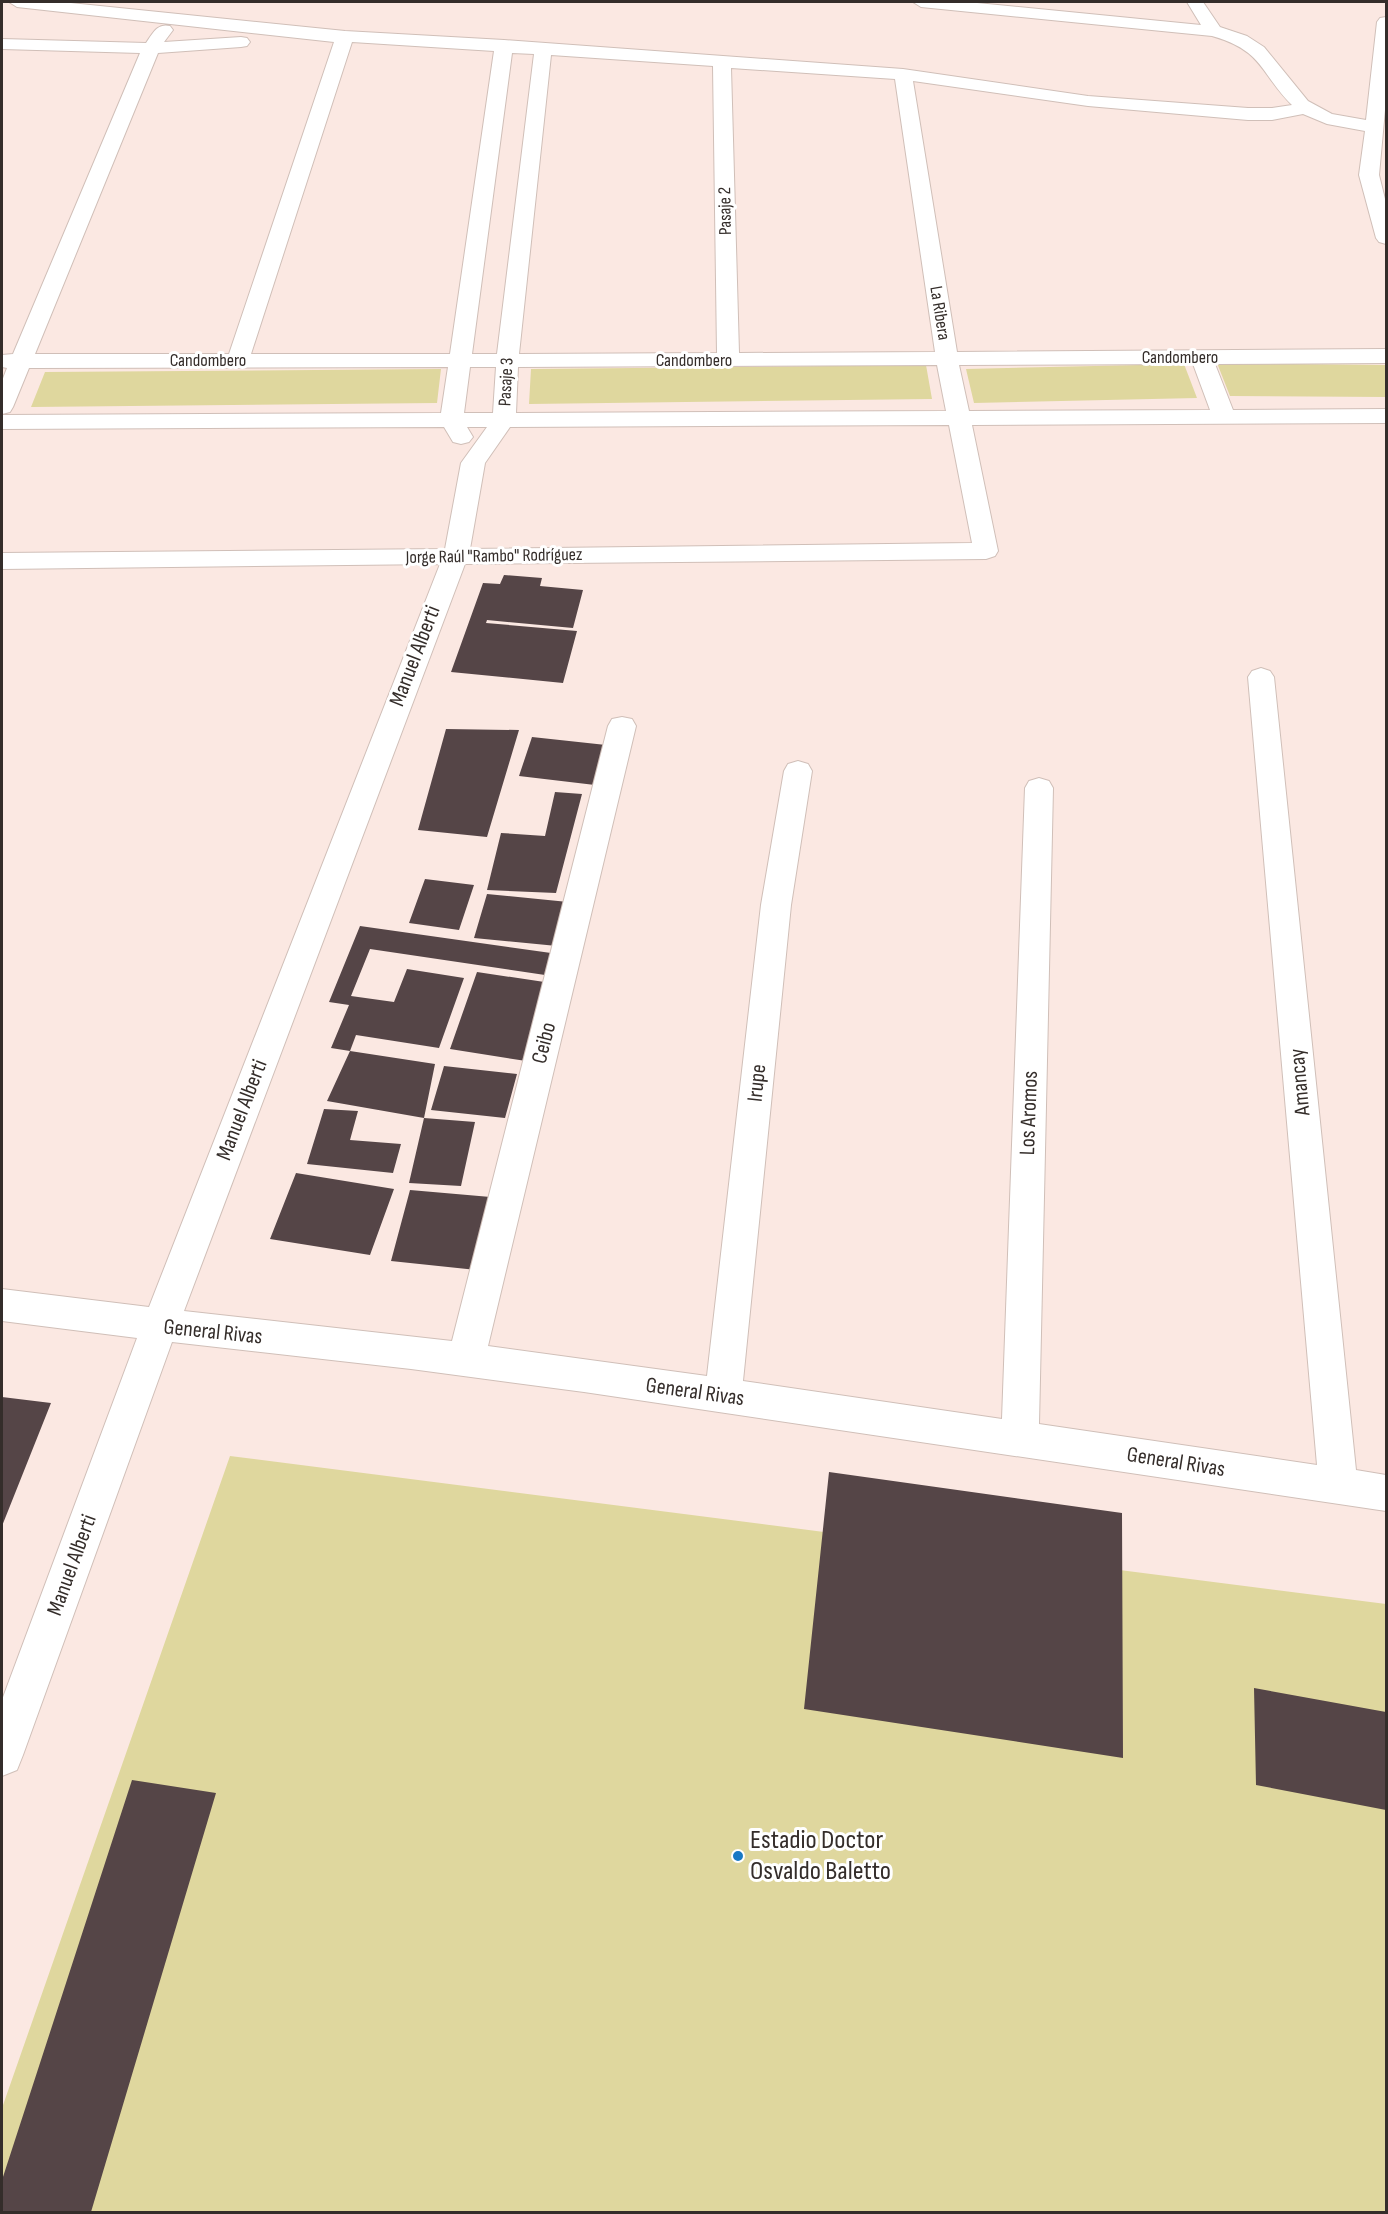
<svg xmlns="http://www.w3.org/2000/svg" width="1388" height="2214" viewBox="0 0 1388 2214" font-family="'Sofia Sans Condensed',sans-serif">
<style>
.green{fill:#dfd79e}
.building{fill:#554547}
.lines{fill:none;stroke-linecap:round;stroke-linejoin:round}
.minor-casing{stroke:#d0bfb8;stroke-width:2}
.minor{fill:#fff;fill-rule:evenodd}
.poi-dot{fill:#1879c5;stroke:#fff;stroke-width:2}
.labels{text-anchor:middle;dominant-baseline:central;stroke-width:6;stroke-linejoin:round;paint-order:stroke}
.far-street-label{font-size:18px;fill:#342d2a;stroke:#fff}
.street-label{font-size:22px;fill:#342d2a;stroke:#fff}
.near-poi-label{font-size:27px;fill:#342d2a;stroke:#fff;text-anchor:start}
</style>
<rect width="100%" height="100%" fill="#fbe8e2"/>
<!-- green -->
<path class="green" d="M1217,363L1386,365V397L1230,396Z
M1184,364L1197,398L974,403L966,369Z
M926,365L932,399L529,404L531,369Z
M441,369L437,403L31,407L45,372Z
M230,1456L1386,1604V2212H2V2108Z"/>
<!-- building -->
<path class="building" d="M504,575L542,578L540,586L583,590L573,628L487,620L486,623L577,631L563,683L451,672L483,583L500,584Z
M446,729L519,730L487,837L418,830Z
M532,737L606,745L595,785L519,776Z
M555,792L582,794L556,893L487,890L501,833L545,836Z
M425,879L474,885L459,930L409,923Z
M487,894L568,902L557,946L474,938Z
M360,926L551,953L545,975L370,949L351,996L394,1002L407,969L464,978L439,1048L356,1035L350,1051L435,1064L424,1118L475,1122L461,1186L409,1183L424,1118L327,1101L350,1051L331,1048L349,1005L329,1002Z
M477,972L551,983L526,1061L450,1049Z
M444,1066L517,1074L505,1118L431,1110Z
M324,1109L358,1111L350,1140L401,1144L393,1173L307,1164Z
M296,1173L394,1189L370,1255L270,1239Z
M410,1190L502,1198L486,1271L391,1261Z
M2,1397L51,1403L2,1526Z
M829,1472L1122,1513L1123,1758L804,1709Z
M1254,1688L1386,1712V1810L1256,1785Z
M132,1780L216,1793L91,2212H2V2180Z"/>
<g class="lines">
<defs>
<path id="minor" d="M9,2H61L345,31L504,40L903,69L1088,96L1248,108H1272L1292,105C1259,72 1264,51 1212,36L921,7L913,2H967L1201,25L1187,2H1203L1220,27L1247,36L1264,47L1308,101L1332,114L1366,120L1377,22L1380,18L1386,17V99L1379,175L1386,203V244L1379,242L1376,238L1359,175L1365,131L1327,124L1303,114L1272,120H1248L1088,106L913,81L957,352L1386,349V363L1215,364L1233,410L1386,409V423L972,425L998,551L995,556L986,559L465,564L184,1311L452,1341L608,726L612,719L622,717L632,719L636,726L488,1346L707,1376L761,905L784,771L788,764L798,761L808,764L812,771L791,905L743,1381L1002,1419L1025,788L1029,781L1039,778L1049,781L1053,788L1039,1424L1317,1465L1248,677L1252,671L1261,668L1270,671L1274,677L1356,1470L1386,1475V1511L584,1392L411,1369L172,1342L23,1755L17,1770L2,1776V1700L137,1338L2,1321V1289L149,1307L440,564L2,569V553L445,549L461,463L487,427H467L473,437L469,442L461,444L453,442L444,427L2,429V415L441,413L448,367L29,368L13,407L10,412L2,414V381L7,368L2,367V355L13,354L140,53L2,49V39L146,43C153,33 157,23 170,26L173,30L164,42L241,37L247,38L250,42L247,46L241,47L158,53L35,354H229L334,42L17,7ZM352,42L494,51L450,354H251ZM512,53L534,54L497,354H472ZM551,55L713,66L717,353L519,354ZM731,68L895,79L935,352L739,353ZM1193,364L1210,410L969,411L959,365ZM937,365L946,411L516,413L518,367ZM470,367H496L493,413H464ZM949,425L972,543L470,549L485,463L510,427Z"/>
</defs>
<!-- minor casing -->
<use href="#minor" class="minor-casing"/>
<!-- minor -->
<use href="#minor" class="minor"/>
</g>
<!-- markers -->
<circle class="poi-dot" cx="738" cy="1856" r="6"/>
<g class="labels">
<!-- far-street labels -->
<g class="far-street-label">
<text transform="translate(725 211) rotate(-91)">Pasaje 2</text>
<text transform="translate(940 313) rotate(81)">La Ribera</text>
<text x="1180" y="357">Candombero</text>
<text x="208" y="360">Candombero</text>
<text x="694" y="360">Candombero</text>
<text transform="translate(506 382) rotate(-87)">Pasaje 3</text>
<text transform="translate(494 556) rotate(-1)">Jorge Raúl "Rambo" Rodríguez</text>
</g>
<!-- street labels -->
<g class="street-label">
<text transform="translate(415 656) rotate(-69)">Manuel Alberti</text>
<text transform="translate(544 1043) rotate(-76)">Ceibo</text>
<text transform="translate(1300 1082) rotate(-95)">Amancay</text>
<text transform="translate(757 1083) rotate(-84)">Irupe</text>
<text transform="translate(242 1110) rotate(-69)">Manuel Alberti</text>
<text transform="translate(1029 1113) rotate(-88)">Los Aromos</text>
<text transform="translate(213 1332) rotate(6)">General Rivas</text>
<text transform="translate(695 1392) rotate(8)">General Rivas</text>
<text transform="translate(1176 1462) rotate(9)">General Rivas</text>
<text transform="translate(72 1565) rotate(-70)">Manuel Alberti</text>
</g>
<!-- near-poi labels -->
<g class="near-poi-label">
<text x="750" y="1840">Estadio Doctor<tspan x="750" dy="31">Osvaldo Baletto</tspan></text>
</g>
</g>
<!-- border -->
<rect width="1388" height="2214" fill="none" stroke="#342d2a" stroke-width="6"/>
</svg>
